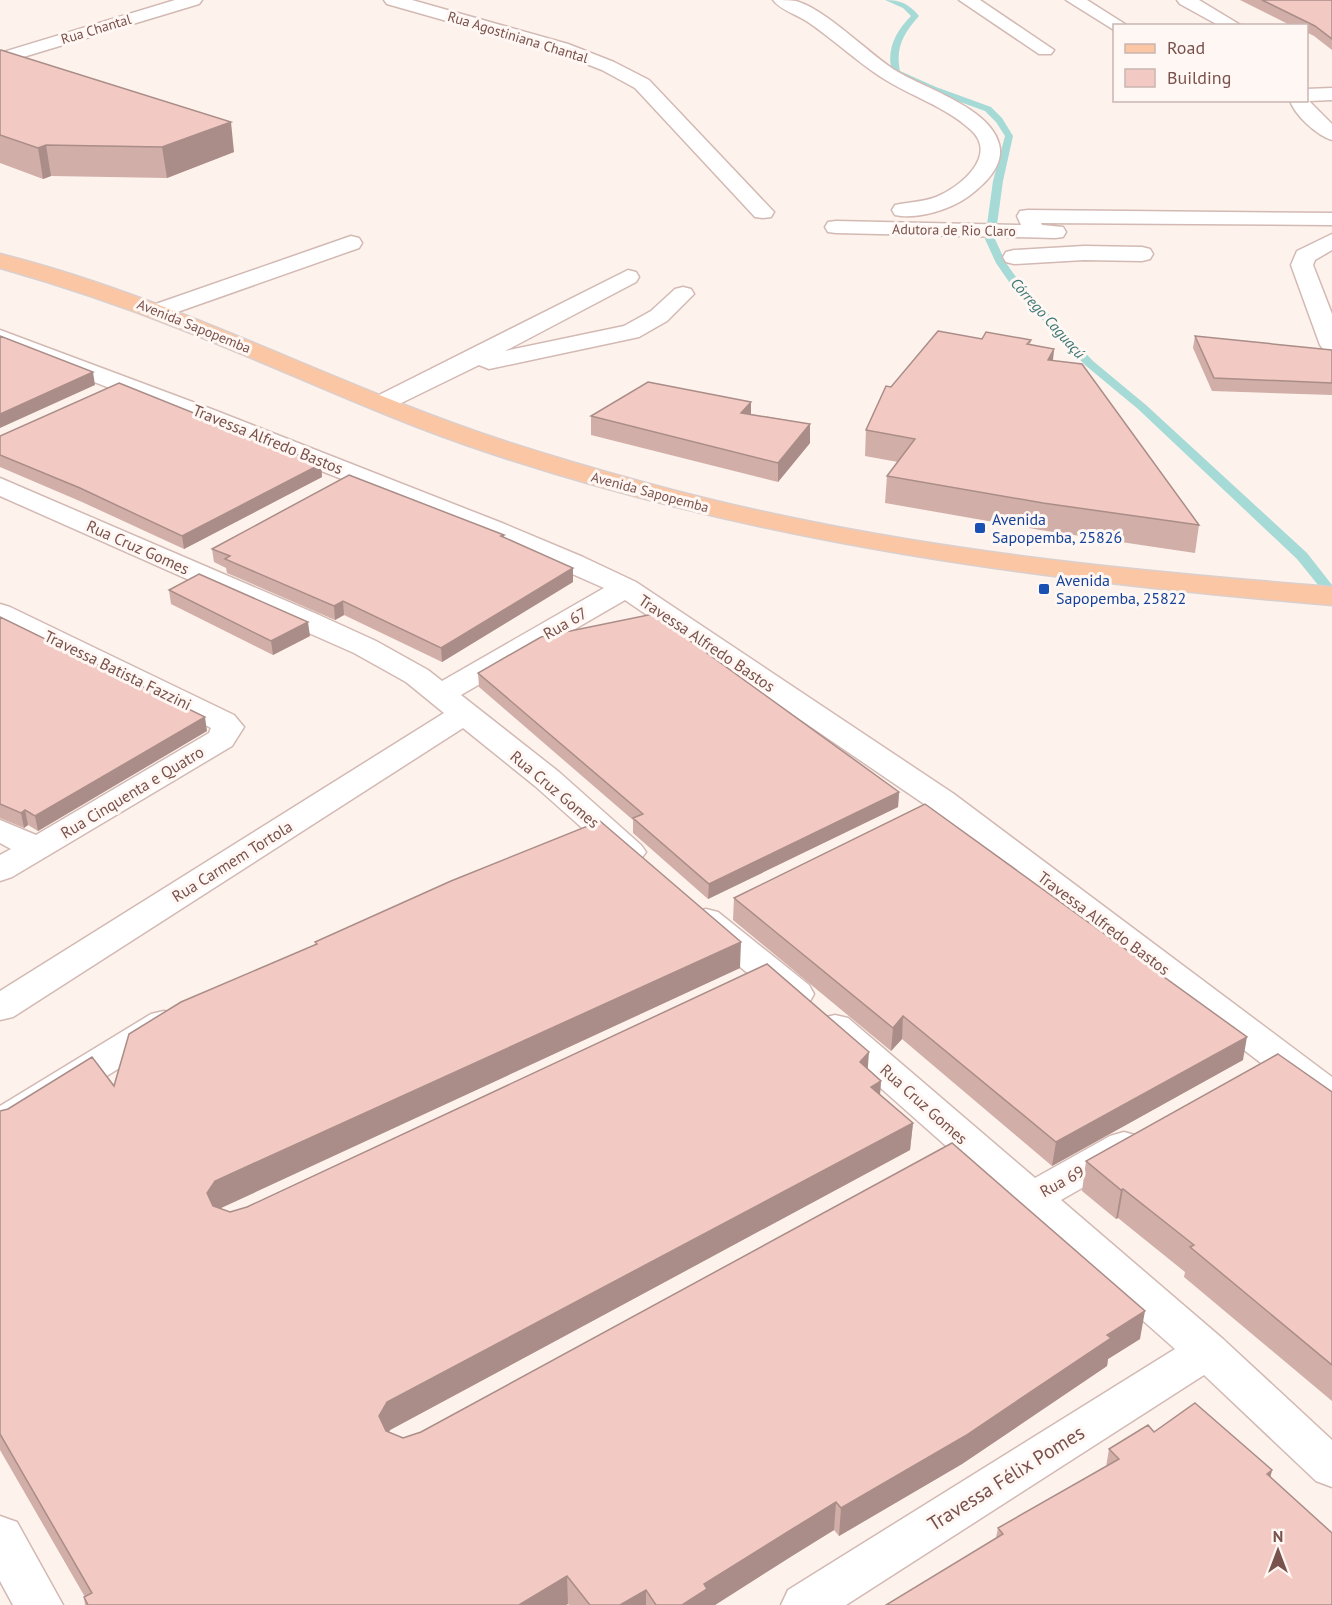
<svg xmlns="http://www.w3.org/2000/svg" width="1332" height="1605" viewBox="0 0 1332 1605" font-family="'PT Sans',sans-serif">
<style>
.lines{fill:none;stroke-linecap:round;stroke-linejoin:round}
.stream{fill:#a5dad6;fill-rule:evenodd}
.minor-casing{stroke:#d3b9b3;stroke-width:3}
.major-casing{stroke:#dacfcd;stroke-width:3}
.minor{fill:#fff;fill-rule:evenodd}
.major{fill:#fbc6a4;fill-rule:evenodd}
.wall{fill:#d1aea8}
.shaded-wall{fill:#aa8d88}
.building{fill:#f3cac3;stroke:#aa8d88;stroke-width:1.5}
.transit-dot{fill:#1a4fb4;stroke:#fff7f3;stroke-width:2}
.labels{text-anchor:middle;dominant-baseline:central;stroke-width:6;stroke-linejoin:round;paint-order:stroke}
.far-street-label{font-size:14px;fill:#7a524d;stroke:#fff7f3}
.far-water-label{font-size:15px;font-style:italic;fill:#3c7773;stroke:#fff7f3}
.street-label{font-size:16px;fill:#7a524d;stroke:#fff7f3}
.transit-label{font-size:16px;fill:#164399;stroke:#fff7f3;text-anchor:start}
.near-street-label{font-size:20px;fill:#7a524d;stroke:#fff7f3}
</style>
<rect width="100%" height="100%" fill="#fdf2ec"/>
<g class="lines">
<!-- stream -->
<path class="stream" d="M885,0C901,0 909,4 919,16C904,33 895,47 900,71L936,87L991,107L1002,118L1013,136L1003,181L995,239L1006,263L1024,288L1093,361L1146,405L1307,553L1332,585V597L1327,596L1297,559L1138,409L1085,365L1016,292L996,263L985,239L993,181L1005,136L996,122L985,111L930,91L893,74C885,52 895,32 911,16L903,8Z"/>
<defs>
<path id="minor" d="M175,0H202L199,4L0,64V53Z
M384,0H412L568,44L614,62L649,80L774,212L771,217L763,218L755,217L635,88L602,70L556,52L387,4Z
M773,0C780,0 790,0 796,1C825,9 866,51 893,69C922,88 990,107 999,144C1005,165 985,184 969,196C951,209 918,220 895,215L892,210L895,205C909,202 923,202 936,197C959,188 999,156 971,130C945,106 910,96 881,77C855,60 833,39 808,22C798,15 780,10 773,0Z
M959,0H980L1054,50L1051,54H1039Z
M1066,0H1087L1128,26H1114V30Z
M1177,0H1199L1242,26H1220L1180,4Z
M1332,88V100L1309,101L1332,124V140C1318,136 1294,115 1290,100H1306V89Z
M1028,210L1332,213V225L1041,223L1042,225L1063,227L1066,232L1063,237L1055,238L836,233L828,232L825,227L828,222L836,221L1021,225L1017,216L1020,211Z
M1332,234V250L1315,260L1313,265L1332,314V352L1324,350L1320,345L1291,265L1297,251Z
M351,236L359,238L362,243L359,248L166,316L158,318L150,316L146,311L150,306Z
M1084,246L1142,247L1150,249L1153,254L1150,259L1142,261L1084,260L1014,264L1006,262L1003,257L1006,252L1014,250Z
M628,270L636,272L639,277L636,282L505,351L624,326L651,311L675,289L683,287L691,289L694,294L667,321L639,337L489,369L479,365L391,408L382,411L373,408L369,403L373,398Z
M0,330L214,410L502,523L583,557L636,582L954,794L1332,1077V1110L1318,1107L930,808L625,600L461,695L559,772L641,845L646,852L641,859L629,862L617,859L535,786L463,728L13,1017L0,1020V991L444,713L406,682L354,653L0,496V478L319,615L376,641L428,670L442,681L604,588L482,534L0,345Z
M0,604L10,607L234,715L244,727L232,746L12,877L0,881V855L11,849L0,843V820L36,835L209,733L211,728L0,624Z
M706,909L718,912L809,985L814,994L809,1003L796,1006L783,1003L694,928L688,920L694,912Z
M164,1011L177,1014L183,1023L177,1032L14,1134L0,1138V1106L151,1014Z
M835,1015L848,1018L1035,1178L1110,1136L1124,1132L1138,1136L1144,1146L1138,1156L1061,1200L1223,1339L1332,1440V1487L1316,1481L1204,1375L846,1605H781L788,1590L1175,1349L822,1036L816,1027L822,1018Z
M0,1516L17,1522L63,1605H13L0,1581Z"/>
<path id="major" d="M0,254C176,298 335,386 507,442C604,473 702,500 802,520C977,556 1155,573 1332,587V605C1045,581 761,544 487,452C381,417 281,368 178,328C119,305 60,285 0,268Z"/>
</defs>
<!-- minor casing -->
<use href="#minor" class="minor-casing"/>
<!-- major casing -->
<use href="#major" class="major-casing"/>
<!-- minor -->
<use href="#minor" class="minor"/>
<!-- major -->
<use href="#major" class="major"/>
</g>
<!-- wall -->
<path class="wall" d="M1240,0H1332V50L1314,36L1306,32V26H1292Z
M0,50L234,152L167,178L51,176L43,179L0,163Z
M1195,336L1332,350V395L1212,391L1193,348Z
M982,339L1031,340L1030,345L1054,349L1053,361L1199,525L1195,553L1040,530L885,503L887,476L898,462L865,456L866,430Z
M751,402V414L810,424V443L778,482L591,435V416Z
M0,436L321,464L322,477L184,549L82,502L0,467Z
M504,535V538L573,582L442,662L344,615L335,620L227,573L226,568L214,562L212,549Z
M169,590L310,636L273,655L171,604Z
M0,617L207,731L38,831L28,825L24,828L0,818Z
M478,673L899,792L898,807L708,899L633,833V820L479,687Z
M734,898L1243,1060L1052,1166L902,1039L891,1051L733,920Z
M315,942L740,968L220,1208L230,1212L868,1069L881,1081L880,1094L913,1123L910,1150L390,1430L389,1432L403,1438L1140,1339L1108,1359L1107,1366L962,1464L839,1536L834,1530L792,1556L715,1605H569L568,1604L566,1605H85L84,1597H85L0,1450V1111L114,1086L316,944Z
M1323,1086L1332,1092V1401L1184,1277L1185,1272L1118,1218L1116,1219L1082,1191L1086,1161Z
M1154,1432L1272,1470L1270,1478L996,1538L998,1528L1106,1467L1109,1449Z"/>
<!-- shaded-wall -->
<path class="shaded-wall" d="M231,122L234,152L167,178L162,147Z
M46,145L51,176L43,179L38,148Z
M1054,349L1051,375L1048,360Z
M93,372L95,385L0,428V414Z
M751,402V421L741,413Z
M810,424V443L778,482V463Z
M321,464L322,477L184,549L182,536Z
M573,568V582L442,662L441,648Z
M343,601L344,615L335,620L334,606Z
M308,622L310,636L273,655L271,641Z
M205,717L207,731L38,831L35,816Z
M899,792L898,807L708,899L709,884Z
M25,810L28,825L24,828L21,813Z
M741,942L740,968L219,1209L212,1221L207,1193L215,1181Z
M903,1016L902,1039L891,1051L893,1028Z
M1247,1037L1243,1060L1052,1166L1056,1142Z
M869,1052L867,1079L860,1062Z
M881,1081L879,1108L871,1087Z
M913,1123L910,1150L390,1430L382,1444L379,1416L387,1402Z
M1123,1189L1118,1218L1116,1219L1121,1190Z
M1145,1311L1140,1339L1108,1359L1107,1366L962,1464L839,1536L841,1508L1107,1335Z
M1272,1470L1265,1500L1267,1474Z
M836,1502L834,1530L792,1556L715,1605H682L704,1584L794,1528Z
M567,1576L568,1604L566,1605H519Z
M646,1590V1605H620Z"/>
<!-- building -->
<path class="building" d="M1262,0H1332V39L1315,26Z
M0,50H1L231,122L162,147L46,145L38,148L0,135Z
M938,331L982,339L986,332L1031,340L1027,344L1054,349L1048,360L1082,364L1199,525L1043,503L887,476L915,439L866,430L886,386L891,387Z
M0,336L93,372L0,414Z
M1195,336L1332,350V383L1214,378Z
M648,382L751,402L741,413L810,424L778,463L591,416Z
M119,383L321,464L182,536L80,488L0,455V436Z
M349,475L504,535L501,536L573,568L441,648L343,601L334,606L225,559L230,556L212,549Z
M199,574L308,622L271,641L169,590Z
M653,614L899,792L709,884L633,818L643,814L478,673L541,637Z
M0,617L205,717L35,816L25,810L21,813L0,804Z
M925,804L1247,1037L1056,1142L903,1016L893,1028L734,898Z
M600,821L741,942L215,1181L207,1193L213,1206L230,1212L247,1207L767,964L869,1052L860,1062L881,1081L871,1087L913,1123L387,1402L379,1416L386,1431L403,1438L421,1432L952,1143L1145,1311L1107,1335L1111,1338L965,1436L841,1508L836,1502L794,1528L704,1584L707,1589L682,1605H656L646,1590L620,1605H590L567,1576L519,1605H88L84,1597L92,1593L0,1434V1111L8,1109L92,1057L114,1086L129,1034L181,1002L317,944L315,942L451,881Z
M1278,1054L1332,1092V1365L1190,1247L1194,1245L1123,1189L1121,1190L1086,1161Z
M1195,1403L1272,1470L1267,1474L1332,1533V1605H886L1003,1534L998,1528L1119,1459L1109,1449L1148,1425L1154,1432Z"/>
<!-- markers -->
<g class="transit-dot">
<rect x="974" y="522" width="12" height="12" rx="3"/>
<rect x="1038" y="583" width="12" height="12" rx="3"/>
</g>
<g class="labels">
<!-- far-street labels -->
<g class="far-street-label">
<text transform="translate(96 29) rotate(-17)">Rua Chantal</text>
<text transform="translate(518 37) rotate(17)">Rua Agostiniana Chantal</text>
<text transform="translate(954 230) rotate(1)">Adutora de Rio Claro</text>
<text transform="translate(194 326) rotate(22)">Avenida Sapopemba</text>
<text transform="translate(650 492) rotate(15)">Avenida Sapopemba</text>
</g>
<!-- far-water labels -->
<g class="far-water-label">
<text transform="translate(1048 318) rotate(48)">Córrego Caguaçú</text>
</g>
<!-- street labels -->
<g class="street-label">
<text transform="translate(268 439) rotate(22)">Travessa Alfredo Bastos</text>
<text transform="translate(138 547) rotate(24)">Rua Cruz Gomes</text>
<text transform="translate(565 623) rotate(-30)">Rua 67</text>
<text transform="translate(707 643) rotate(34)">Travessa Alfredo Bastos</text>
<text transform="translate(118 670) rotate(26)">Travessa Batista Fazzini</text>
<text transform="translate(555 789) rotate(40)">Rua Cruz Gomes</text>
<text transform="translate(132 792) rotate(-31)">Rua Cinquenta e Quatro</text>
<text transform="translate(232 861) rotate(-32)">Rua Carmem Tortola</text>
<text transform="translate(1104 923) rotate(37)">Travessa Alfredo Bastos</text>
<text transform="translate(924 1104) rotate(42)">Rua Cruz Gomes</text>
<text transform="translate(1062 1181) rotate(-29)">Rua 69</text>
</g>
<!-- transit labels -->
<g class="transit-label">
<text x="992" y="519">Avenida<tspan x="992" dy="18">Sapopemba, 25826</tspan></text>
<text x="1056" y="580">Avenida<tspan x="1056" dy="18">Sapopemba, 25822</tspan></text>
</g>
<!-- near-street labels -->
<g class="near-street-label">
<text transform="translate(1006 1478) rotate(-32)">Travessa Félix Pomes</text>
</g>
</g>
<!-- legend -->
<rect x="1113" y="24" width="195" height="78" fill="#fff7f3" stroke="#cab5b1" stroke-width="1.5"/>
<rect x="1125" y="44" width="30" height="9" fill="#fbc6a4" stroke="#cab5b1" stroke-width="1.5"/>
<text x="1167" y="54" font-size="18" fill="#7a524d">Road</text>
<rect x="1125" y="69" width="30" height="18" fill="#f3cac3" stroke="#cab5b1" stroke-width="1.5"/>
<text x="1167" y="84" font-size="18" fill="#7a524d">Building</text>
<!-- north arrow -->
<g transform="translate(1278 1551)" stroke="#fff7f3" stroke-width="4.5" paint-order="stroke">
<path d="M0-4.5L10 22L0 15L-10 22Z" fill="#7a524d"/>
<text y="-9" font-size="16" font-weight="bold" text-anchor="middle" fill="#7a524d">N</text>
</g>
</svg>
